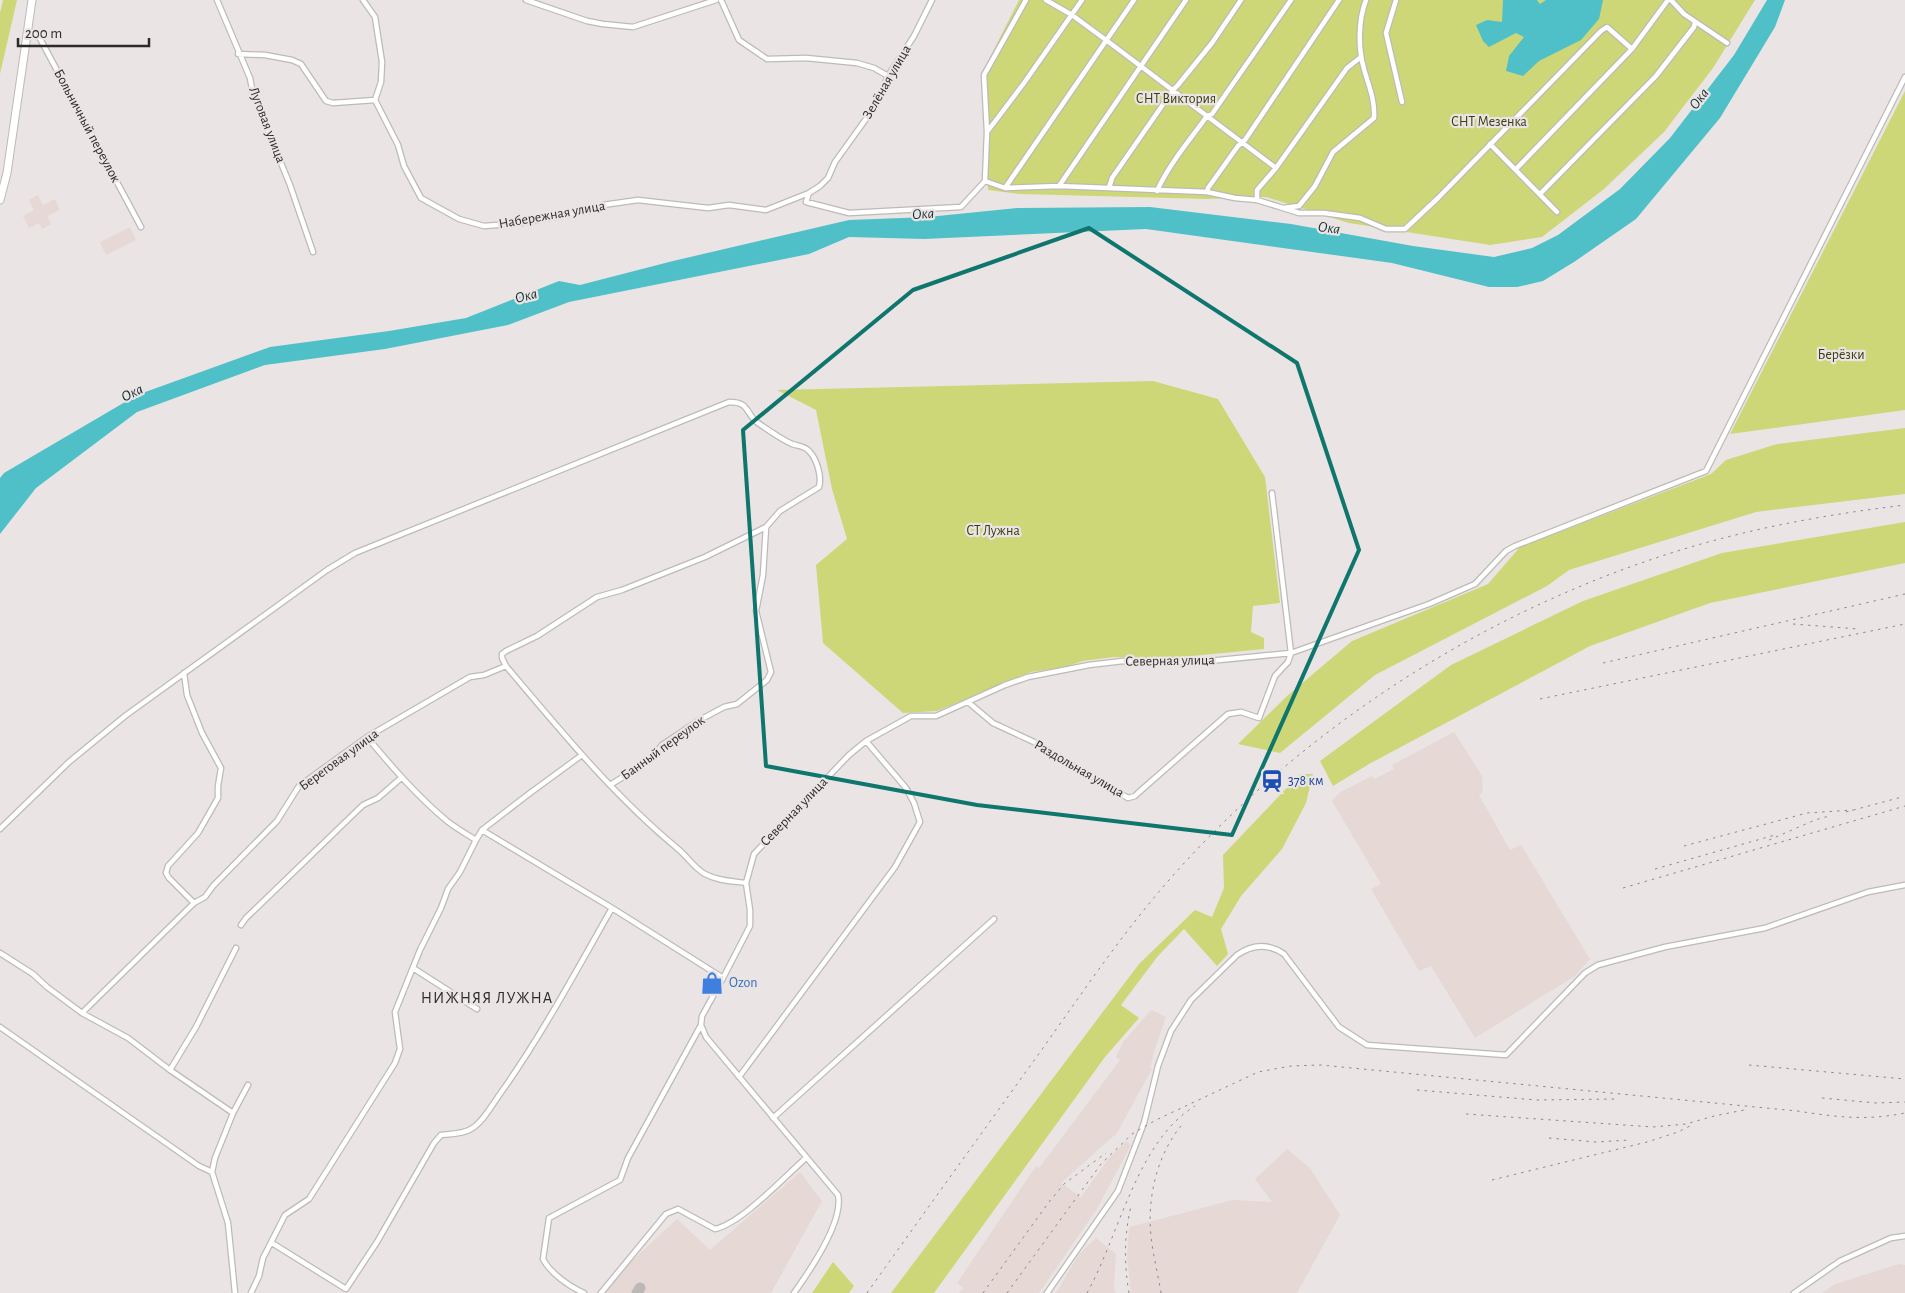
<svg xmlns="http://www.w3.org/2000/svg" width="1905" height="1293" viewBox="0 0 1905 1293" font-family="'Alegreya Sans',sans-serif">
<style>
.built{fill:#e5d8d5}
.green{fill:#cdd777}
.water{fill:#4fc0c8}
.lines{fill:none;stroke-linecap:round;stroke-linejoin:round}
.taxiway{stroke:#bcb8b6;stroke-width:11}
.minor-casing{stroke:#bebab8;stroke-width:7}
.primary-casing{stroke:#bebab8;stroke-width:9}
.minor{stroke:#fff;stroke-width:4.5}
.primary{stroke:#fff;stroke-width:7}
.rail{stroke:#8d8a89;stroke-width:1;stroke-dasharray:2.5 5;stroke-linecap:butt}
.marked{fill:none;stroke:#0f766e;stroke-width:4;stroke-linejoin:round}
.labels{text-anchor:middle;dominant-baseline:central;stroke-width:4.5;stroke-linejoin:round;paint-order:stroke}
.street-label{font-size:14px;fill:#2c2a2a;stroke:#eae5e4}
.park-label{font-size:14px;fill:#393d12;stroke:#eae5e4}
.transit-label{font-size:14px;fill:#164399;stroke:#eae5e4;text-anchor:start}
.shop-label{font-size:14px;fill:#366cbe;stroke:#eae5e4;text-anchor:start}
.water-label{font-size:15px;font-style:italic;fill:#142e30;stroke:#eae5e4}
.quarter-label{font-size:16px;letter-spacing:1px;fill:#2c2a2a;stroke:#eae5e4}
</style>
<rect width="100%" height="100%" fill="#eae5e4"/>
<!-- built -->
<path class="built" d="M38,195L43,205L55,199L60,210L47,216L51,224L42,229L39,223L29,228L23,216L34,210L29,200Z
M130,227L136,240L106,255L100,242Z
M1454,732L1482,776L1483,792L1479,795L1510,850L1521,845L1590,959L1575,976L1475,1038L1431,966L1419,971L1371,889L1381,884L1332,801L1339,793L1372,776L1374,779L1394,769L1392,765Z
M1151,1010L1166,1017L1154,1052L1150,1068L1152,1069L1117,1133L1061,1183L1081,1197L1109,1158L1126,1141L1131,1145L1097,1209L1039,1293H959L963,1288L957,1283L1036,1166L1039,1168L1120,1060L1116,1057L1123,1042Z
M1287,1149L1310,1168L1340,1215L1297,1293H1131L1127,1257L1129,1227L1233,1200L1272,1202L1255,1179Z
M800,1172L822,1201L771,1293H597L677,1219L710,1250Z
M1096,1238L1116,1254L1114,1288L1116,1293H1056L1079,1254Z
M1899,1264L1905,1265V1293H1822L1835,1284Z"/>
<!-- green -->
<path class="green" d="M3,0H17L0,74V13Z
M1019,0H1755L1713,68L1664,132L1604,189L1542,237L1490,245L1349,223L1266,197L1207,199L1020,194L988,190L981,75Z
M1905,91V410L1730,434Z
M1153,381L1218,399L1265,477L1280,603L1253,606L1251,632L1264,638V649L1162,659L1114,657L1083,661L1065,667L1031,672L937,711L903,713L823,643L816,565L847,539L832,489L816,410L777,390Z
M1905,428V494L1756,512L1569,570L1547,586L1375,675L1280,753L1238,744L1287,696L1352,641L1488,584L1520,547L1711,474L1726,460L1777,444Z
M1905,522V563L1710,603L1590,646L1369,764L1333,786L1320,761L1451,665L1583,601L1722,553Z
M1300,774H1313L1306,803L1282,849L1241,896L1221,929L1228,954L1217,966L1184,929L1158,956L1121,1005L1139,1018L1105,1057L934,1293H891L1139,964L1195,910L1212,917L1224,888L1223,855Z
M833,1262L854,1286L849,1293H812Z"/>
<!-- water -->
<path class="water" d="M1503,0H1537L1540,4L1546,0H1603L1599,19L1581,40L1539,61L1523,76L1506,71L1509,56L1524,37L1516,33L1489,47L1483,41L1476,25L1487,20L1502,22Z
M1767,0H1785L1775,27L1720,118L1636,219L1574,262L1543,281L1517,287H1489L1392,263L1146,229L924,239L849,237L809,254L569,302L508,325L385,349L265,365L137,412L36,488L0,534V478L4,473L137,395L270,347L389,331L466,318L559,281L580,285L673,261L849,220L928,217L1017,208L1150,207L1291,224L1413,246L1494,257L1532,248L1558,235L1620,189L1670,138L1734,55Z"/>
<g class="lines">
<!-- taxiway -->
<path class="taxiway" d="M637,1293L640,1288"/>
<defs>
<path id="minor" d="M217,0L250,78L253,94L290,185L313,252
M363,0L375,17L382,62L381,82L375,100L398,145L404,166L421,198L459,219L484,226L521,223L594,210L603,205L638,200L708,208L729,205L766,210L809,193
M526,0L587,21L603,24L633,27L716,0
M721,0L739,40L767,59L806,58L857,63L874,68L888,76
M932,0L914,36L888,76L876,105L835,162L828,178L820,186L809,193L806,202L849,213L961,207L985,181L987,132L984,75L1026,0
M1046,0L1072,15L1106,40L1276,168
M1396,0L1386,33L1402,102
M1671,0L1684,14L1727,43
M28,32L37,33L141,227
M238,54L265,55L292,60L301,64L326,101L333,103L375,100
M987,132L1024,83L1082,0
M1490,144L1557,212
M1516,169L1632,49L1668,0
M985,181L1005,188L1059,186L1207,192L1235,198L1257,200V190L1276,168L1347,68L1361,57
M1059,186L1186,0
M1005,188L1134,0
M1109,188L1112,178L1173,90L1178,85L1212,43L1241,0
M1157,191C1169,164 1190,140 1207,116L1212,114L1291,0
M1207,192L1208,188L1238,146L1245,140L1339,0
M1540,194L1656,76L1694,27L1695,22
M1257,200L1283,208L1299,206L1315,186L1333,152L1374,118C1375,99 1369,87 1364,69C1358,48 1358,21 1366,0
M1283,208L1299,213H1324L1360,218L1386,229H1405L1438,198L1601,31L1607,27L1632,49
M184,673L187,695L202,733L221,768L218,786V798L198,833L168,866L166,873L169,878L194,903L205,897L213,886L277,821L299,786L367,737L470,677L484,675L506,666
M968,702L993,723L1034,742L1128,798L1135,796L1138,793L1228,714L1241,712L1259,718L1275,676L1288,662L1291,653L1272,493
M367,737C392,767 417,796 447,821C456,828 466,834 476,840
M610,785L649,761L662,745L698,721L724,707L737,704L767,680L771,672L756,611L763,575L766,527
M0,829L69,762L125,716L327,570L355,553L729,402C751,402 745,414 758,423C768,430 781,439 792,444C798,446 805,446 809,451C817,459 822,477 819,487L780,511L766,527L705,557L622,590L597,597L537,636L506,651L502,654V658L506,666C560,730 613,795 677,848C687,856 694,868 705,874C718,881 732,881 746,883
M482,830L612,908L723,978
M241,925L246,918L363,805L378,798L401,778
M0,953L33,974L47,987L82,1013L128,1038L170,1070L233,1113
M413,968L477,1009
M82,1013L194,903
M0,1027L199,1166L212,1172
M170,1070L196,1027L236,948
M739,1077L895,867L920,822L914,803L906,788L866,741
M773,1118L994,919
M272,1243L346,1289L377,1242L434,1143L441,1135C451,1134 463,1134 471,1129C483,1122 492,1105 500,1094C542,1035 576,971 612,908
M235,1293L228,1223L212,1172L215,1158L233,1113L248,1085
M251,1293L259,1276L263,1258L285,1215L309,1199L395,1063L400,1049L395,1012L420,950L441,908L448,889L460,872L476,840L482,830L530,793L582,755
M584,1293C570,1287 550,1273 543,1259L549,1218L620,1180L628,1158L701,1025
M601,1293L666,1214L678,1209L715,1229C742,1223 784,1177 806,1158
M794,1293C809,1272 844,1221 838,1195L706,1037L701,1025L702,1016L723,978L750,926V910L746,883L754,854L849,755L866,741L911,716H936L1005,685L1028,677L1089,665L1123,661L1199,662L1291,653L1429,604L1475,584L1506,551L1515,546L1706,471L1905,77
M1047,1293L1118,1191L1144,1123L1158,1066L1171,1031L1191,1000L1237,955C1253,944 1268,943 1284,954L1339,1027L1367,1045L1506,1055L1585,973L1598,965L1665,947L1765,928L1868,892L1905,885
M1794,1293L1840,1261L1891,1238L1905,1236"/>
<path id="primary" d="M0,200L7,173L32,0"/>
</defs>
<!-- minor casing -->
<use href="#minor" class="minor-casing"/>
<!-- primary casing -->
<use href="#primary" class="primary-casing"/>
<!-- minor -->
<use href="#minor" class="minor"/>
<!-- primary -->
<use href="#primary" class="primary"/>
<!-- rail -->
<path class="rail" d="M1793,624L1858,629
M1603,663L1905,594
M1540,699L1905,624
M1846,812L1902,797
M1769,840L1815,820L1829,816
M1684,846L1807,813L1853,810
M1655,869L1775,835
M1623,888L1905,806
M1749,1065L1905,1079
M1417,1090L1536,1100L1617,1099
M1822,1098L1876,1103L1905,1102
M1466,1114L1653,1127L1686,1124L1714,1116L1744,1110
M1549,1138L1596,1142L1630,1140
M1492,1180L1647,1142L1678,1132L1690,1126
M867,1293C924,1213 981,1134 1038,1055C1080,996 1121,935 1169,880C1304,726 1489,608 1684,549C1757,527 1830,514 1905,505
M983,1293L1049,1202L1064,1184L1106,1153
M1007,1293L1101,1164L1132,1134L1156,1120L1258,1072L1291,1066L1321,1065L1797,1111C1837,1117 1865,1121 1905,1113
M1087,1293C1119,1236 1137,1141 1195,1106
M1129,1293C1124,1263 1124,1236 1131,1206
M1161,1293C1158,1274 1153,1255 1151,1236C1147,1198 1157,1155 1181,1126"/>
</g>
<!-- marked area -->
<path class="marked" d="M1089,228L1297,363L1359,550L1232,835L977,805L766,766L743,430L913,290Z"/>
<!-- icons -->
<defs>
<symbol id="station-bare" viewBox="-9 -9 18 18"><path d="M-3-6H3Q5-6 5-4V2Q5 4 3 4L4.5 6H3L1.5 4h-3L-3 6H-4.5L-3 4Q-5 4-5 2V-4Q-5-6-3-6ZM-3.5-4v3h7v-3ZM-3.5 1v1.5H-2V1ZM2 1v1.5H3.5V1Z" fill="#1a4fb4" stroke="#eae5e4" stroke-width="2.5" paint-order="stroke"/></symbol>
<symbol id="shop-bare" viewBox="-9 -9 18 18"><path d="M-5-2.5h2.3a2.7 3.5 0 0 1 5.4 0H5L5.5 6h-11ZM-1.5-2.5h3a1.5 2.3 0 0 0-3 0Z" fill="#3f7fe0" stroke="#eae5e4" stroke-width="2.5" paint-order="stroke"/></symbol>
</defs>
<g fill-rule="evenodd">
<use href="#station-bare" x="1256" y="765" width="32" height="32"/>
<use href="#shop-bare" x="696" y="967" width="32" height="32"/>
</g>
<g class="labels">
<!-- street labels -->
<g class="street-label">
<text transform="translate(887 82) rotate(-60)">Зелёная улица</text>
<text transform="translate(267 125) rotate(69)">Луговая улица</text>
<text transform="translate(87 126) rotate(62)">Больничный переулок</text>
<text transform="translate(552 215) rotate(-10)">Набережная улица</text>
<text transform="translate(1170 661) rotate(-1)">Северная улица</text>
<text transform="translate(663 748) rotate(-36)">Банный переулок</text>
<text transform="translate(339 760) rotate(-36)">Береговая улица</text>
<text transform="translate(1079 769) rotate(30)">Раздольная улица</text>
<text transform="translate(794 812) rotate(-46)">Северная улица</text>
</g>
<!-- park labels -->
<g class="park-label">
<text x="1176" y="99">СНТ Виктория</text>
<text x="1489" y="122">СНТ Мезенка</text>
<text x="1841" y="355">Берёзки</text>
<text x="993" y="531">СТ Лужна</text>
</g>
<!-- transit labels -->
<g class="transit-label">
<text x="1288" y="781">378 км</text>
</g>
<!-- shop labels -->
<g class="shop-label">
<text x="729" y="983">Ozon</text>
</g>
<!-- water labels -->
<g class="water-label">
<text transform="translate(1699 99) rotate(-52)">Ока</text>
<text transform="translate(923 214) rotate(-4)">Ока</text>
<text transform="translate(1329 228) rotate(8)">Ока</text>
<text transform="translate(526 296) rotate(-14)">Ока</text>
<text transform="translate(132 393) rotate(-26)">Ока</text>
</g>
<!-- quarter labels -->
<g class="quarter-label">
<text x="487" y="998">НИЖНЯЯ ЛУЖНА</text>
</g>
</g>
<!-- scale -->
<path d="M18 38v8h131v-8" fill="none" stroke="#2c2a2a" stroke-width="2.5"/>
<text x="25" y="38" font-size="15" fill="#2c2a2a" stroke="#eae5e4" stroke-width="4" paint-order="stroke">200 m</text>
</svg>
